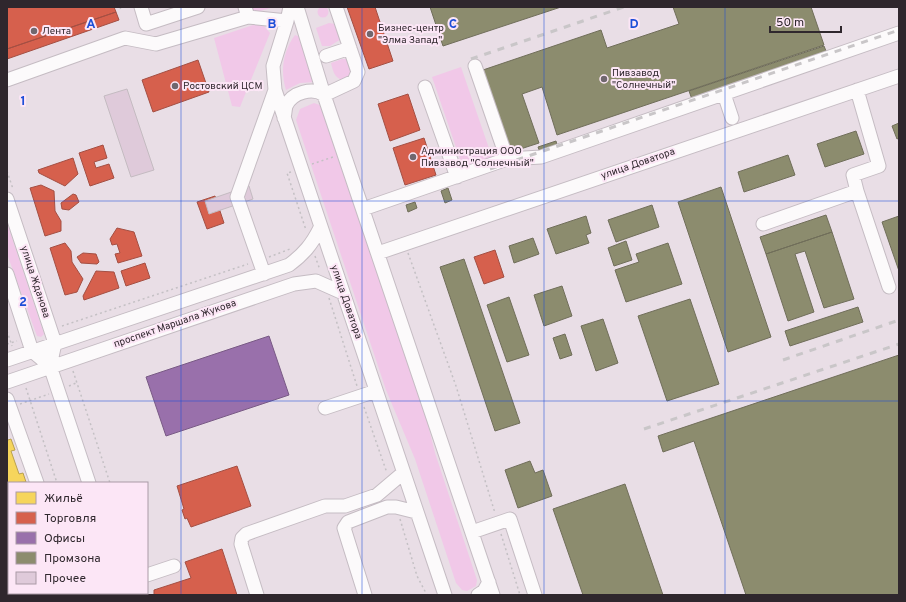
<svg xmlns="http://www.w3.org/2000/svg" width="906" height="602" viewBox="0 0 906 602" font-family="Overpass,sans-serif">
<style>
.green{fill:#f1c8e8}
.homes{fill:#f6d55c;stroke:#baa14e}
.shops{fill:#d6604d;stroke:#a44f43}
.offices{fill:#9970ab;stroke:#795a85}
.industry{fill:#8c8c6e;stroke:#706e5a}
.building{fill:#dfcada;stroke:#c4bbc1}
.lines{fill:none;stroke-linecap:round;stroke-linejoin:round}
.minor-casing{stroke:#c5bcc3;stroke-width:15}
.path{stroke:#c4c0c4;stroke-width:1.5;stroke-dasharray:2 3;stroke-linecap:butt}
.minor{stroke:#fcfafb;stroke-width:13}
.rail{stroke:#c9c6c8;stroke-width:3;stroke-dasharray:7 7;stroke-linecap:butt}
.grid{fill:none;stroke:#1d4ed8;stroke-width:1;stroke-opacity:0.55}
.poi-dot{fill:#70676e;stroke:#fce6f6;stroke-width:1.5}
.labels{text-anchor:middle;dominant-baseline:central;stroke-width:4;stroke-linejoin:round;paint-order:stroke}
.poi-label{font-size:10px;fill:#2f272d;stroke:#fce6f6;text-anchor:start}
.street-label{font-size:10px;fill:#2f272d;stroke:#fce6f6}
.grid-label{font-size:13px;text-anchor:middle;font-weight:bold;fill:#1d4ed8;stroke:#fce6f6;stroke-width:4;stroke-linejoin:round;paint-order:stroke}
</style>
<rect width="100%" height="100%" fill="#e9dee6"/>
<!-- green -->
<path class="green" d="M317.5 12a5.5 5.5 0 1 1 11 0a5.5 5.5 0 1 1-11 0Z
M252,7H274L254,13Z
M329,23L335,24L341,39L330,46H322L316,28Z
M256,24L264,26L270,33L240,107L232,106L214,38Z
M295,35L300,37L314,82L300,83L286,90C280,71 283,51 295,35Z
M342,59H348L355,73L342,80C334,77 333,71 331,63Z
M461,67L492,157L463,168L432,77Z
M314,103L320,105L324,109L425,413L435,453L477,580L476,586L467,591L462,590L456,583L415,459L386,390L296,120L300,109Z
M7,223L44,334L41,337L37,336L7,254Z"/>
<!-- homes -->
<path class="homes" d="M7,438L8,440L11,439L15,450L11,451L19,474L23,473L26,482L9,483V498L7,499Z
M54,593H70V595H55Z"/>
<!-- shops -->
<path class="shops" d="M7,7H114L116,12L7,49Z
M347,7H375L393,61L369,69Z
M116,12L119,20L7,59V49Z
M198,60L209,92L153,112L142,80Z
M408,94L420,130L390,141L378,104Z
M424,138L436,175L405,185L393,148Z
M103,145L107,158L94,162L96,168L109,164L114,178L90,186L79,153Z
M73,158L78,174L65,186L39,173L38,170Z
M41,185L54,191L55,211L61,221V231L45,236L30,188Z
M73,194L76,195L79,202L69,210L62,209L61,203Z
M215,196L224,223L207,229L197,202Z
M117,228L134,232L142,256L118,263L115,254L120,253L117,244L112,245L110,239Z
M65,243L71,251L72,262L83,279L77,292L65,295L50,248Z
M495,250L504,277L484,284L474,257Z
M83,253L96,254L99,262L97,264L81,263L77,257Z
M145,263L150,278L126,286L121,271Z
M96,271L114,272L119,288L84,300L83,296Z
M237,466L251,506L191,527L187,518L185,519L182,510L184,509L177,486Z
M222,549L237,595H154V590L191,578L185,562Z"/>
<!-- offices -->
<path class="offices" d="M269,336L289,395L166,436L146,377Z"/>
<!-- industry -->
<path class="industry" d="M430,7H561L443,46Z
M673,7H811L824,45L557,135L542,87L522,94L539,143L508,153L480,71L601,30L607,48L679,24Z
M824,46L828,56L693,102L689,91Z
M899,123V138L897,139L892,126Z
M856,131L864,154L825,167L817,144Z
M556,141L558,149L541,155L538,147Z
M788,155L795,175L744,192L738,172Z
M721,187L771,337L728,352L678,202Z
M448,188L452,200L445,203L441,191Z
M415,202L417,208L408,212L406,205Z
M652,205L659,227L616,242L608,220Z
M826,215L832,232L766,254L760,237Z
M586,216L591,233L586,235L589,243L556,254L547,229Z
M899,216V271L882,222Z
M832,232L854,299L824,308L805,251L795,254L814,312L788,321L766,254Z
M533,238L539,254L514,263L509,246Z
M626,241L632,260L614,266L608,248Z
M668,243L682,284L626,302L615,270L639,262L636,254Z
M464,259L520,423L495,431L440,267Z
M562,286L572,316L544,326L534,295Z
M509,297L529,355L507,362L487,305Z
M690,299L719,384L667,401L638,316Z
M858,307L863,322L790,346L785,331Z
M603,319L618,363L596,371L581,326Z
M565,334L572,355L560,359L553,338Z
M899,355V595H746L694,441L663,452L658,436Z
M530,461L535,473L543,470L552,496L518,508L505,470Z
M625,484L663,595H583L553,509Z"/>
<!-- building -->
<path class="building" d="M127,89L154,170L131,177L104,96Z
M249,186L253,199L209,214L205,201Z"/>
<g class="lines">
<defs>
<path id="minor" d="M141,7L146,24L198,7
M245,7L248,17L287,21
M290,7L287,21L273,66L275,90L445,595
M297,7L324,95L493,595
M326,56L350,48
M7,80L125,38L156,44L248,17
M425,87L457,177
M724,94L732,118
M284,118C285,114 285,110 286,106C292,92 313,87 324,95L354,81L358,72L336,7
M507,159L541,157L899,33
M857,191L889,287
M7,199L55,343L50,366L89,483
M363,209L507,159L475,66
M763,224L857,191L853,175L879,166L857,90
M378,253L899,76
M7,274L32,351L50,366
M264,274L237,197L275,90
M7,360L289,265C304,254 312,244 320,228
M7,382L294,284L316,281L343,293
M7,399L37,483
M325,408L376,391
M472,532L510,519L535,595
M7,550L9,556
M147,575L174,566
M40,593V595
M108,593V595
M16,595L21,593
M257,595L241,544L242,538L246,534L325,506H345L377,495L403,473
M365,595L344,528L348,522L387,507H396L416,512
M478,595L484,591L489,582"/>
</defs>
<!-- minor casing -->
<use href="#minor" class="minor-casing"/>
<!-- path -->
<path class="path" d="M120,7L121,10
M312,164L333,157
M7,171L13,189
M291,172L287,173L306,230
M408,253L456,386L495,513
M315,256L320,270
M269,257L290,249
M329,298L357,386
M62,326L248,264
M7,331L12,346
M7,344L17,341
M73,371L110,483
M69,386L76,383
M26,388L57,483
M20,404L49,394
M364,407L387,473
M400,519L417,576L427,595
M501,534L520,595
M80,593V595
M138,593V595"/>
<!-- minor -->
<use href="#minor" class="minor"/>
<!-- rail -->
<path class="rail" d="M471,59L624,7
M490,169L899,30
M783,360L899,320
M644,429L899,344"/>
</g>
<!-- grid -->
<path class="grid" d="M181,7V595M362,7V595M544,7V595M725,7V595M7,201H899M7,401H899"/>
<!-- markers -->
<g class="poi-dot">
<circle cx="34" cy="31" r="4"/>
<circle cx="370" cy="34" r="4"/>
<circle cx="604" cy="79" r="4"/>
<circle cx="175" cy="86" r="4"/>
<circle cx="413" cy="157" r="4"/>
</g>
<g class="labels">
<!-- poi labels -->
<g class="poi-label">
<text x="378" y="28">Бизнес-центр<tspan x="378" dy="12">"Элма Запад"</tspan></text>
<text x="42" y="31">Лента</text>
<text x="612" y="73">Пивзавод<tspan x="612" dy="12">"Солнечный"</tspan></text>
<text x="183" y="86">Ростовский ЦСМ</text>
<text x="421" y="151">Администрация ООО<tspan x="421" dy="12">Пивзавод "Солнечный"</tspan></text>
</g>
<!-- street labels -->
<g class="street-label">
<text transform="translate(638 164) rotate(-19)">улица Доватора</text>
<text transform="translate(35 282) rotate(72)">улица Жданова</text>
<text transform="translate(346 302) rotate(71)">улица Доватора</text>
<text transform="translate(175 324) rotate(-19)">проспект Маршала Жукова</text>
</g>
</g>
<g class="grid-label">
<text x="91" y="28">A</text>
<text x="272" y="28">B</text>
<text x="453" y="28">C</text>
<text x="634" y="28">D</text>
<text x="23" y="105">1</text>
<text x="23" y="306">2</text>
</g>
<!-- border -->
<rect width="906" height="602" fill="none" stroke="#2f272d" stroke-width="16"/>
<!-- legend -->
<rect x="8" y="482" width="140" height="112" fill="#fce6f6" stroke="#aa9aa6"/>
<rect x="16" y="492" width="20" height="12" fill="#f6d55c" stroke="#aa9aa6"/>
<text x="44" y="502" font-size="12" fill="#2f272d">Жильё</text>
<rect x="16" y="512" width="20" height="12" fill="#d6604d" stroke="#aa9aa6"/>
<text x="44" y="522" font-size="12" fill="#2f272d">Торговля</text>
<rect x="16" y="532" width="20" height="12" fill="#9970ab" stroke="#aa9aa6"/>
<text x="44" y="542" font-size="12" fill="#2f272d">Офисы</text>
<rect x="16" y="552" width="20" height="12" fill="#8c8c6e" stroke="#aa9aa6"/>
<text x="44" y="562" font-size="12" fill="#2f272d">Промзона</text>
<rect x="16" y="572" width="20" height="12" fill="#dfcada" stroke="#aa9aa6"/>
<text x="44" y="582" font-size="12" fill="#2f272d">Прочее</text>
<!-- scale -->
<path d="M770 26v6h71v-6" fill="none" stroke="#2f272d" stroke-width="2"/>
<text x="776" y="26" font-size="12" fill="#2f272d" stroke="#fce6f6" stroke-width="3" paint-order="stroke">50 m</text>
</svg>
